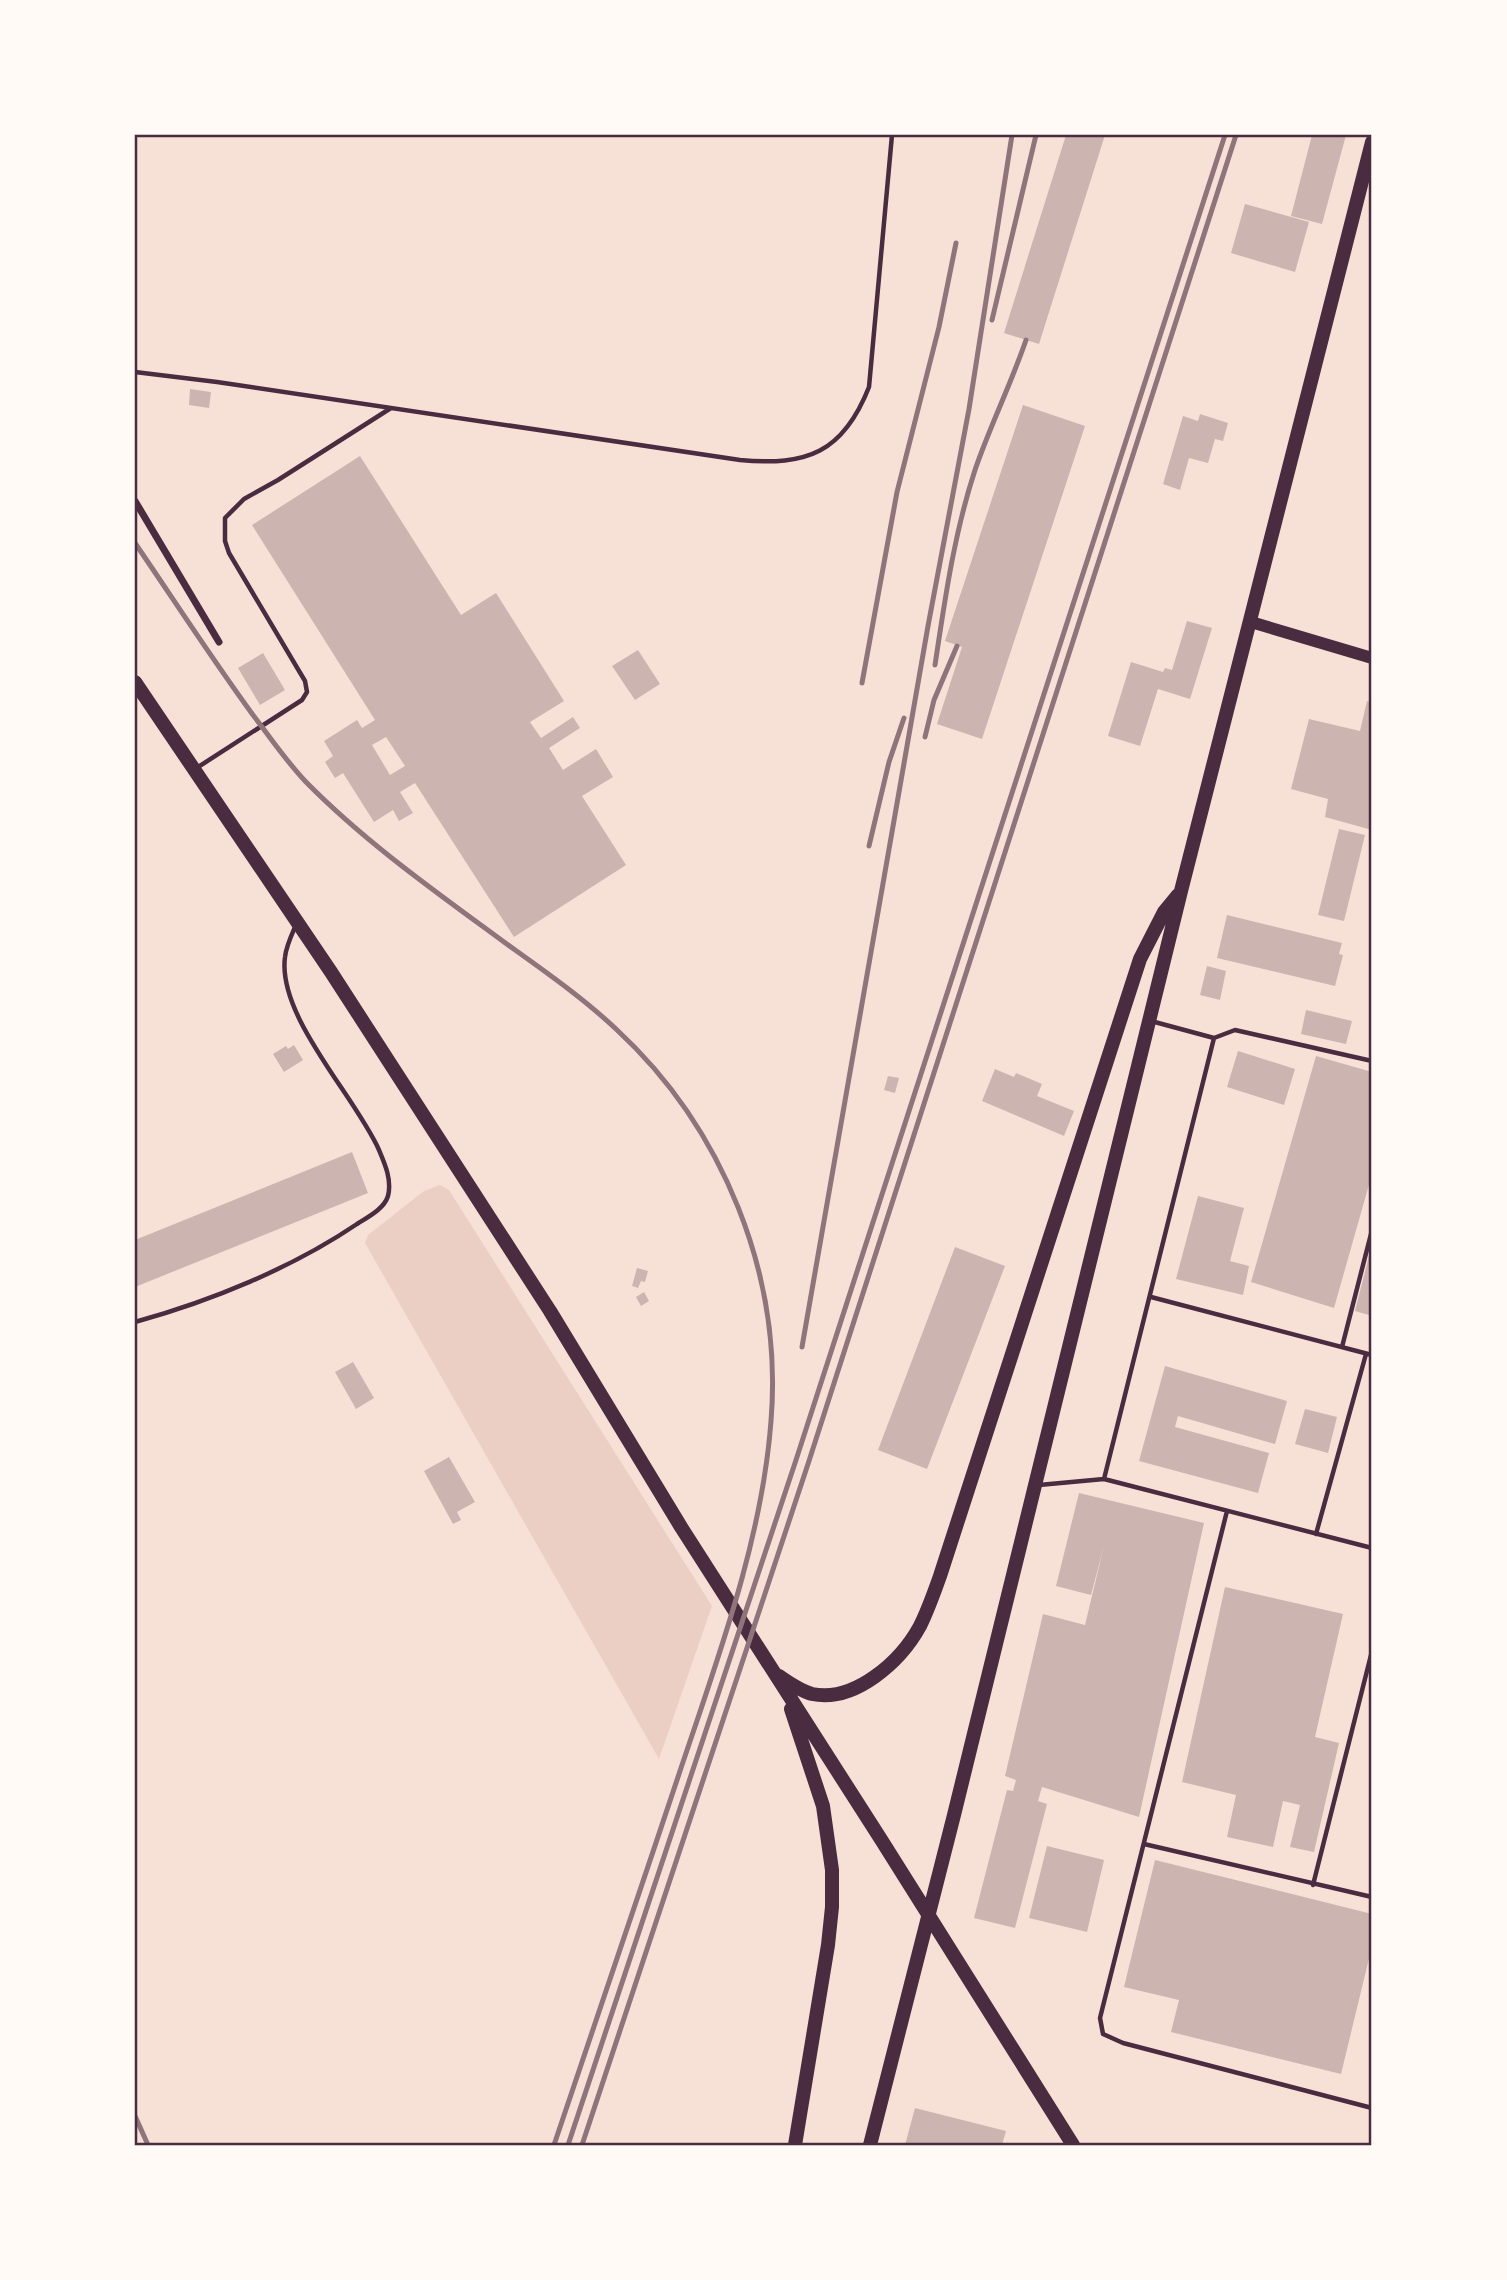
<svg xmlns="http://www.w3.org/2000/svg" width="1507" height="2280" viewBox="0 0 1507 2280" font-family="Karla,sans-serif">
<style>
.green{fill:#ebcfc5}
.building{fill:#ccb4b1;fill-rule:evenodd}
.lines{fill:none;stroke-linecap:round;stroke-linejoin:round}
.service{stroke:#4a2c40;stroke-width:4.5}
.minor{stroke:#4a2c40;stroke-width:7}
.secondary{stroke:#4a2c40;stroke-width:12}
.primary{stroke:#4a2c40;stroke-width:14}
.rail{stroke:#8f747c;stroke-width:5}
.neatline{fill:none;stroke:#4a2c40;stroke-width:2.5}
</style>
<rect width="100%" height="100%" fill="#f7e1d7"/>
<!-- green -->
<path class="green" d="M440,1185L449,1190L712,1606L659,1759L365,1243L368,1235L424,1191Z"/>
<!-- building -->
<path class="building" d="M1066,135H1105L1039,344L1004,333Z
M1312,135H1346L1322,224L1291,216Z
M1245,204L1309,222L1295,272L1231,253Z
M190,389L211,392L209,408L189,405Z
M1023,405L1085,426L982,739L937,724L962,647L945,641Z
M1200,414L1228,423L1223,441L1215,439L1208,463L1189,458L1180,490L1163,484L1183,416L1198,421Z
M360,456L461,615L496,593L564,701L530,722L541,738L573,717L580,728L549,748L563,770L596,749L613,777L582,796L626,865L514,937L415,783L400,792L413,813L399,821L393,810L374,822L343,773L335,778L325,762L333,756L324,741L357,720L362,728L375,720L252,525ZM386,737L405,766L390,775L372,745Z
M1187,621L1212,628L1190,699L1158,689L1140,746L1108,736L1131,662L1163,672L1165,668L1172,670Z
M638,650L660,684L635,700L612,666Z
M263,653L285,690L260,705L238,668Z
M1367,701L1372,703V830L1325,817L1328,799L1291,789L1309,719L1360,731Z
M1339,829L1365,835L1344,921L1318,915Z
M1227,915L1342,943L1339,954L1343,955L1335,986L1217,958Z
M1207,966L1226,971L1220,1000L1200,995Z
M1306,1010L1352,1021L1346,1044L1301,1034Z
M294,1045L303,1060L284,1072L273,1054L286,1046L288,1049Z
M1238,1051L1295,1069L1284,1105L1227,1087Z
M1316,1056L1372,1072V1174L1334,1308L1251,1282Z
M995,1069L1014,1077L1016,1073L1042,1084L1037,1096L1074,1111L1064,1136L982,1101Z
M888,1076L899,1078L895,1093L884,1090Z
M352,1152L368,1193L135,1287V1240Z
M1198,1196L1244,1208L1230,1261L1249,1266L1243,1295L1176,1279Z
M955,1247L1005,1266L927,1469L878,1450Z
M1371,1248H1372V1316L1355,1311Z
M637,1268L648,1271L645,1282L641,1281L638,1288L632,1286Z
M644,1292L649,1301L641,1306L636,1297Z
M353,1362L374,1398L356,1409L335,1372Z
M1165,1366L1287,1401L1275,1444L1178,1416L1175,1427L1269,1453L1258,1493L1139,1461Z
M1305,1409L1337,1417L1328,1453L1295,1444Z
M449,1457L475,1502L457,1512L461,1520L453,1524L424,1471Z
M1079,1493L1204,1523L1139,1817L1042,1787L1038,1801L1047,1804L1015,1928L974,1918L1007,1790L1013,1791L1016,1780L1005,1776L1043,1614L1085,1625L1104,1546L1091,1595L1056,1586Z
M1225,1587L1343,1614L1315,1737L1339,1743L1314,1852L1290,1847L1300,1805L1283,1801L1273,1847L1227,1837L1236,1795L1182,1782Z
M1047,1846L1104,1860L1087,1932L1029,1918Z
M1155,1860L1372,1914V1946L1341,2074L1171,2032L1179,2000L1124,1987Z
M915,2108L1006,2131L1002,2145H905Z"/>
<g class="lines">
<!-- service -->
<path class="service" d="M135,372L217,382L740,460C807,466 843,453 869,387L892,135
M195,769L302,700L307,692L305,681L229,553L225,541V518L244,499L278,480L391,408
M1214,1038L1235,1030L1372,1061
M1151,1297L1372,1355
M135,1322C211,1301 292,1268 357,1224C368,1217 384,1209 388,1196C392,1180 385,1164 379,1150C355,1096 277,1016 285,957C286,947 291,936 295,927
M1342,1347L1372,1230
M1104,1479L1214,1038L1151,1021
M1039,1485L1104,1479L1372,1548
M1227,1511L1100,2018L1103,2034L1123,2043L1372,2108
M1316,1534L1366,1354
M1144,1844L1372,1897
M1313,1885L1372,1651"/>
<!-- minor -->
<path class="minor" d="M135,501L219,642"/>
<!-- secondary -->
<path class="secondary" d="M1251,622L1372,658"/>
<!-- primary -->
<path class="primary" d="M135,682L331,972L550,1311L681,1527L882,1841L1073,2145
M779,1676C789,1683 801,1691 812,1694C855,1703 901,1661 920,1626C928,1610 934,1593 940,1576L1140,959L1164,912L1178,895
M791,1709L823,1806L832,1870V1907L828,1945L795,2145
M870,2145L954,1815L1181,891L1372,142"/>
<!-- rail -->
<path class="rail" d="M992,320L1036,135
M135,543C174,600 212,659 253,715C270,737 286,761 306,782C365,842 436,892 504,942C543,970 582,997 616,1029C723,1128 783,1275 771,1421C762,1542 716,1663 678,1777C637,1900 595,2023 554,2145
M935,665C945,599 954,534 975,470C990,426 1011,384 1026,340
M862,683L897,492L939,327L956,243
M925,737L934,700L957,646
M869,846L889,762L904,718
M802,1347L928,626L969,409L1012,135
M135,2116L148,2145
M568,2145L796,1460L1225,135
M582,2145L808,1464L1236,135"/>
</g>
<!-- border -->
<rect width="1507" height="2280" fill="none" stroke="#fffaf5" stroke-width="273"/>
<rect x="136" y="136" width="1234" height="2008" class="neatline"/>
</svg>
